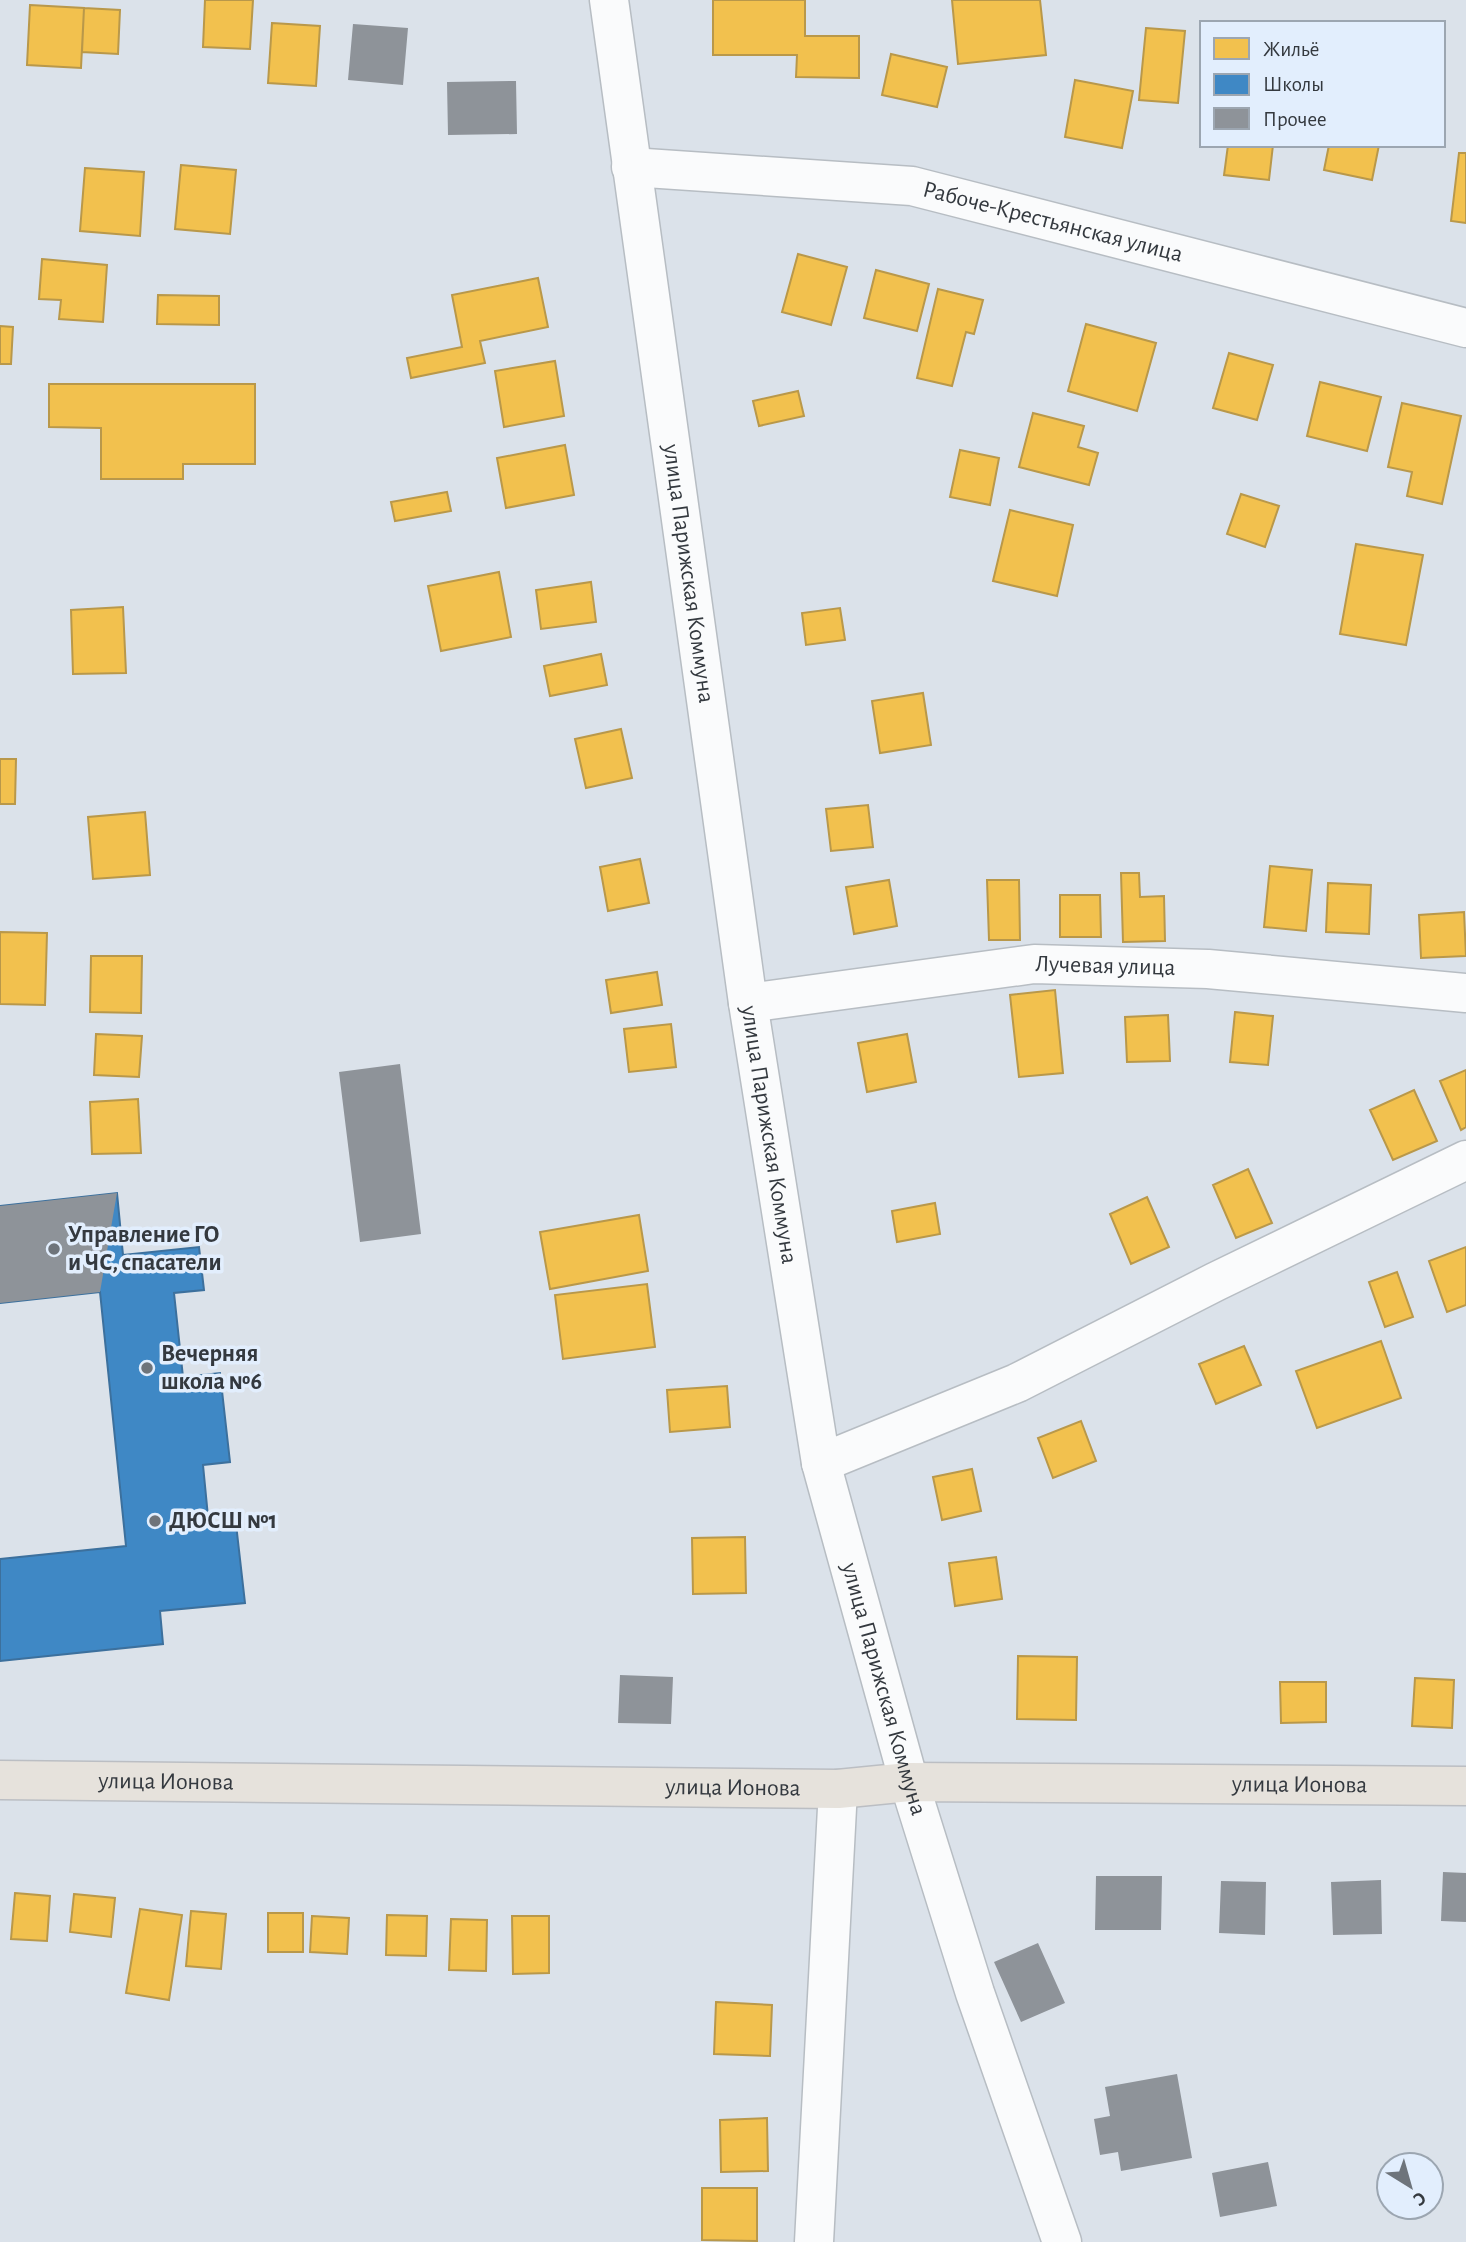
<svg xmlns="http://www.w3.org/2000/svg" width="1466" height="2242" viewBox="0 0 1466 2242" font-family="'Alegreya Sans',sans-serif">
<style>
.homes{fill:#f2c14e;stroke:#b9984a;stroke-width:2}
.schools{fill:#3f88c5;stroke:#3c709d;stroke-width:2}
.building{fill:#8e9399}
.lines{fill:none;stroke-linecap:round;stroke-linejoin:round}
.minor-casing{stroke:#b7bdc3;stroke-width:41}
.major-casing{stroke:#bbbec3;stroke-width:41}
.minor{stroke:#fafbfc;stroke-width:38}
.major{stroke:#e6e2dc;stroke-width:38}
.poi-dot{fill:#6e747b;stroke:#e2eefd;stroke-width:2.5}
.labels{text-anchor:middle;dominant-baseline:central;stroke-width:7;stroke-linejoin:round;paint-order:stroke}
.street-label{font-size:24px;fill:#34393f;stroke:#e2eefd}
.poi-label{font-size:24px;font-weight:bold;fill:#34393f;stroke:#e2eefd;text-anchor:start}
</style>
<rect width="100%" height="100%" fill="#dbe2ea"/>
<!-- homes -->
<path class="homes" d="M205,0H253L250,49L203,47Z
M713,0H805V36H859V78L796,77L797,55H713Z
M952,0H1040L1046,55L958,64Z
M30,5L84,8L81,68L27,65Z
M84,8L120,10L118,54L82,52Z
M272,23L320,26L316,86L268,83Z
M1146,28L1185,31L1178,103L1139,100Z
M891,54L947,67L937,107L882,95Z
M1075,80L1133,91L1122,148L1065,137Z
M1228,145H1273L1269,180L1224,175Z
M1329,145H1379L1372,180L1324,170Z
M1459,153H1466V223L1451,221Z
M181,165L236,170L230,234L175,229Z
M85,168L144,172L140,236L80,231Z
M798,254L847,267L831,325L782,312Z
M42,259L107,265L103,322L59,319L61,300L39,299Z
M876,270L929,284L917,331L864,318Z
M538,278L548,327L480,341L485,363L411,378L407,358L462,347L452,295Z
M938,289L983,300L974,334L966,332L952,386L917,378Z
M158,295L219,296V325L157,324Z
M1086,324L1156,343L1137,411L1068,391Z
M0,326L13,327L11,364H0Z
M1229,353L1273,365L1257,420L1213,408Z
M555,361L564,416L504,427L495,371Z
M1320,382L1381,397L1367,451L1307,436Z
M49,384H255V464H183V479H101V428L49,427Z
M798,391L804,416L759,426L753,401Z
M1402,403L1461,416L1442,504L1407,496L1412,472L1388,467Z
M1033,413L1084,426L1078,447L1098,453L1089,485L1019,467Z
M565,445L574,495L506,508L497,458Z
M960,450L999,458L990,505L950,497Z
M447,492L451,511L395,521L391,502Z
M1241,494L1279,506L1265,547L1227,534Z
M1010,510L1073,525L1057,596L993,581Z
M1356,544L1423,555L1406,645L1340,634Z
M499,572L511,637L441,651L428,586Z
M591,582L596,622L541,629L536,590Z
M123,607L126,673L73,674L71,610Z
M840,608L845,640L806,645L802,613Z
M601,654L607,685L550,696L544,666Z
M923,693L931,745L880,753L872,701Z
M621,729L632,778L586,788L575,739Z
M0,759H16L15,804H0Z
M868,805L873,847L831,851L826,809Z
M145,812L150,875L93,879L88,817Z
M640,859L649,903L608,911L600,867Z
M1270,866L1312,870L1306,931L1264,927Z
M1121,873H1139L1140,897L1164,896L1165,941L1123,942Z
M889,880L897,926L854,934L846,887Z
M987,880H1019L1020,940H989Z
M1328,883L1371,885L1369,934L1326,932Z
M1060,895H1100L1101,937H1060Z
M1464,912L1466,956L1421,958L1419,915Z
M0,932L47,933L45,1005L0,1004Z
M91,956H142L141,1013L90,1012Z
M657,972L662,1005L611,1013L606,980Z
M1055,990L1063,1073L1019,1077L1010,995Z
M1235,1012L1273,1016L1268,1065L1230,1062Z
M1168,1015L1170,1061L1127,1062L1125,1017Z
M671,1024L676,1067L629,1072L624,1029Z
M96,1034L142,1036L139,1077L94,1075Z
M907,1034L916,1082L867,1092L858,1043Z
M1466,1070V1127L1461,1130L1440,1081Z
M1414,1090L1437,1141L1393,1160L1370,1110Z
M138,1099L141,1153L92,1154L90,1102Z
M1248,1169L1272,1223L1236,1238L1213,1185Z
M1147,1197L1169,1247L1131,1264L1110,1214Z
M935,1203L940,1234L897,1242L892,1211Z
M639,1215L648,1271L550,1289L540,1232Z
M1466,1247V1305L1447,1312L1429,1261Z
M1397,1272L1413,1317L1385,1327L1369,1282Z
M647,1284L655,1347L563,1359L555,1295Z
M1381,1341L1401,1398L1317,1428L1296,1371Z
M1244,1346L1261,1385L1216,1404L1199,1364Z
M727,1386L730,1427L670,1432L667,1390Z
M1081,1421L1096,1461L1053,1478L1038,1438Z
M972,1469L981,1511L942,1520L933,1477Z
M745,1537L746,1593L693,1594L692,1538Z
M996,1557L1002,1599L955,1606L949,1563Z
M1018,1656L1077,1657L1076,1720L1017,1719Z
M1415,1678L1454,1680L1452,1728L1412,1726Z
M1280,1682H1326V1722L1281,1723Z
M15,1893L50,1896L47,1941L11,1939Z
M74,1894L115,1898L111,1937L70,1932Z
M140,1909L182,1915L169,2000L126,1993Z
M191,1911L226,1914L221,1969L186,1966Z
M268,1913H303V1952H268Z
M387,1915L427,1916L426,1956L386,1955Z
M312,1916L349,1918L347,1954L310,1952Z
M512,1916H549V1973L513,1974Z
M451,1919L487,1920L486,1971L449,1970Z
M716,2002L772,2005L770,2056L714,2054Z
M767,2118L768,2171L721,2172L720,2120Z
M702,2188H757V2241L702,2240Z"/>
<!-- schools -->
<path class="schools" d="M117,1193L123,1255L199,1247L204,1290L174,1293L183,1377L220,1373L230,1462L203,1465L209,1527L236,1524L245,1603L160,1611L163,1644L0,1661V1559L126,1546L100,1292L0,1303V1206Z"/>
<!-- building -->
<path class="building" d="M353,24L408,28L403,85L348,80Z
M516,81L517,134L448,135L447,82Z
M400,1064L421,1234L360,1242L339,1072Z
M117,1193L100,1292L0,1303V1206Z
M620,1675L673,1677L671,1724L618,1723Z
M1443,1872L1466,1873V1922L1441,1921Z
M1096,1876H1162L1161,1930H1095Z
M1381,1880L1382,1934L1333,1935L1331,1882Z
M1221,1881L1266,1882L1265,1935L1219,1933Z
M1038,1943L1065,2003L1021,2022L994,1962Z
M1177,2074L1192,2158L1121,2171L1118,2152L1100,2155L1094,2119L1110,2116L1105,2087Z
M1268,2162L1277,2206L1220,2217L1212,2173Z"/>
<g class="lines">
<defs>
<g id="minor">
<path id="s1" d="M609,0L748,1003L821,1463L909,1782L975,1993L1062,2242"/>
<path id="s2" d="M631,167L912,186L1466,328"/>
<path id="s3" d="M748,1003L1034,964L1208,969L1466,993"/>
<path d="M821,1463L1017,1383L1215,1282L1466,1160"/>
<path d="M814,2242L838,1789"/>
</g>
<g id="major">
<path id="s4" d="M0,1780L838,1789L909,1782L1466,1786"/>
</g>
</defs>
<!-- minor casing -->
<use href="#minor" class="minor-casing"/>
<!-- major casing -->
<use href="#major" class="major-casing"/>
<!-- minor -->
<use href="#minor" class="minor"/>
<!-- major -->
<use href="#major" class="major"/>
</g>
<!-- markers -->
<g class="poi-dot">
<circle cx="54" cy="1249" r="7"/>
<circle cx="147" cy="1368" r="7"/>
<circle cx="155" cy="1521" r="7"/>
</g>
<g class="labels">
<!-- street labels -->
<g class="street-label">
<text stroke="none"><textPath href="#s2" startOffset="427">Рабоче-Крестьянская улица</textPath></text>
<text stroke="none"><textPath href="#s1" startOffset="579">улица Парижская Коммуна</textPath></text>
<text stroke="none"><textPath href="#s3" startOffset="360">Лучевая улица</textPath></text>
<text stroke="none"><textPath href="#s1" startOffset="1146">улица Парижская Коммуна</textPath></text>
<text stroke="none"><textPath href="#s1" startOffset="1713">улица Парижская Коммуна</textPath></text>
<text stroke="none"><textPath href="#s4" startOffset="166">улица Ионова</textPath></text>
<text stroke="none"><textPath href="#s4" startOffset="1300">улица Ионова</textPath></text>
<text stroke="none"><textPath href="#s4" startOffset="733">улица Ионова</textPath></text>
</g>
<!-- poi labels -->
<g class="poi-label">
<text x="68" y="1235">Управление ГО<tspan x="68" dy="28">и ЧС, спасатели</tspan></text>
<text x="161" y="1354">Вечерняя<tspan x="161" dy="28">школа №6</tspan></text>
<text x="169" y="1521">ДЮСШ №1</text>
</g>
</g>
<!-- legend -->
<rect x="1200" y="21" width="245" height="126" fill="#e2eefd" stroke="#9ca6b1" stroke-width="2"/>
<rect x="1214" y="38" width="35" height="21" fill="#f2c14e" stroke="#9ca6b1" stroke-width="2"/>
<text x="1263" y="56" font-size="21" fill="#34393f">Жильё</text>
<rect x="1214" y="74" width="35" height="21" fill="#3f88c5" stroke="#9ca6b1" stroke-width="2"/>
<text x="1263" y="91" font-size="21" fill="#34393f">Школы</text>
<rect x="1214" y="108" width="35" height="21" fill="#8e9399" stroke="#9ca6b1" stroke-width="2"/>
<text x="1263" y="126" font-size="21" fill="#34393f">Прочее</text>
<!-- north arrow -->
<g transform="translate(1410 2186) rotate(143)"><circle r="33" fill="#e2eefd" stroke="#9ca6b1" stroke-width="2"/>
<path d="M0-5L12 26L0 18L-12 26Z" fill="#6e747b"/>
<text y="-10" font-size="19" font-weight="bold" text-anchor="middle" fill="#34393f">С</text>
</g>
</svg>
